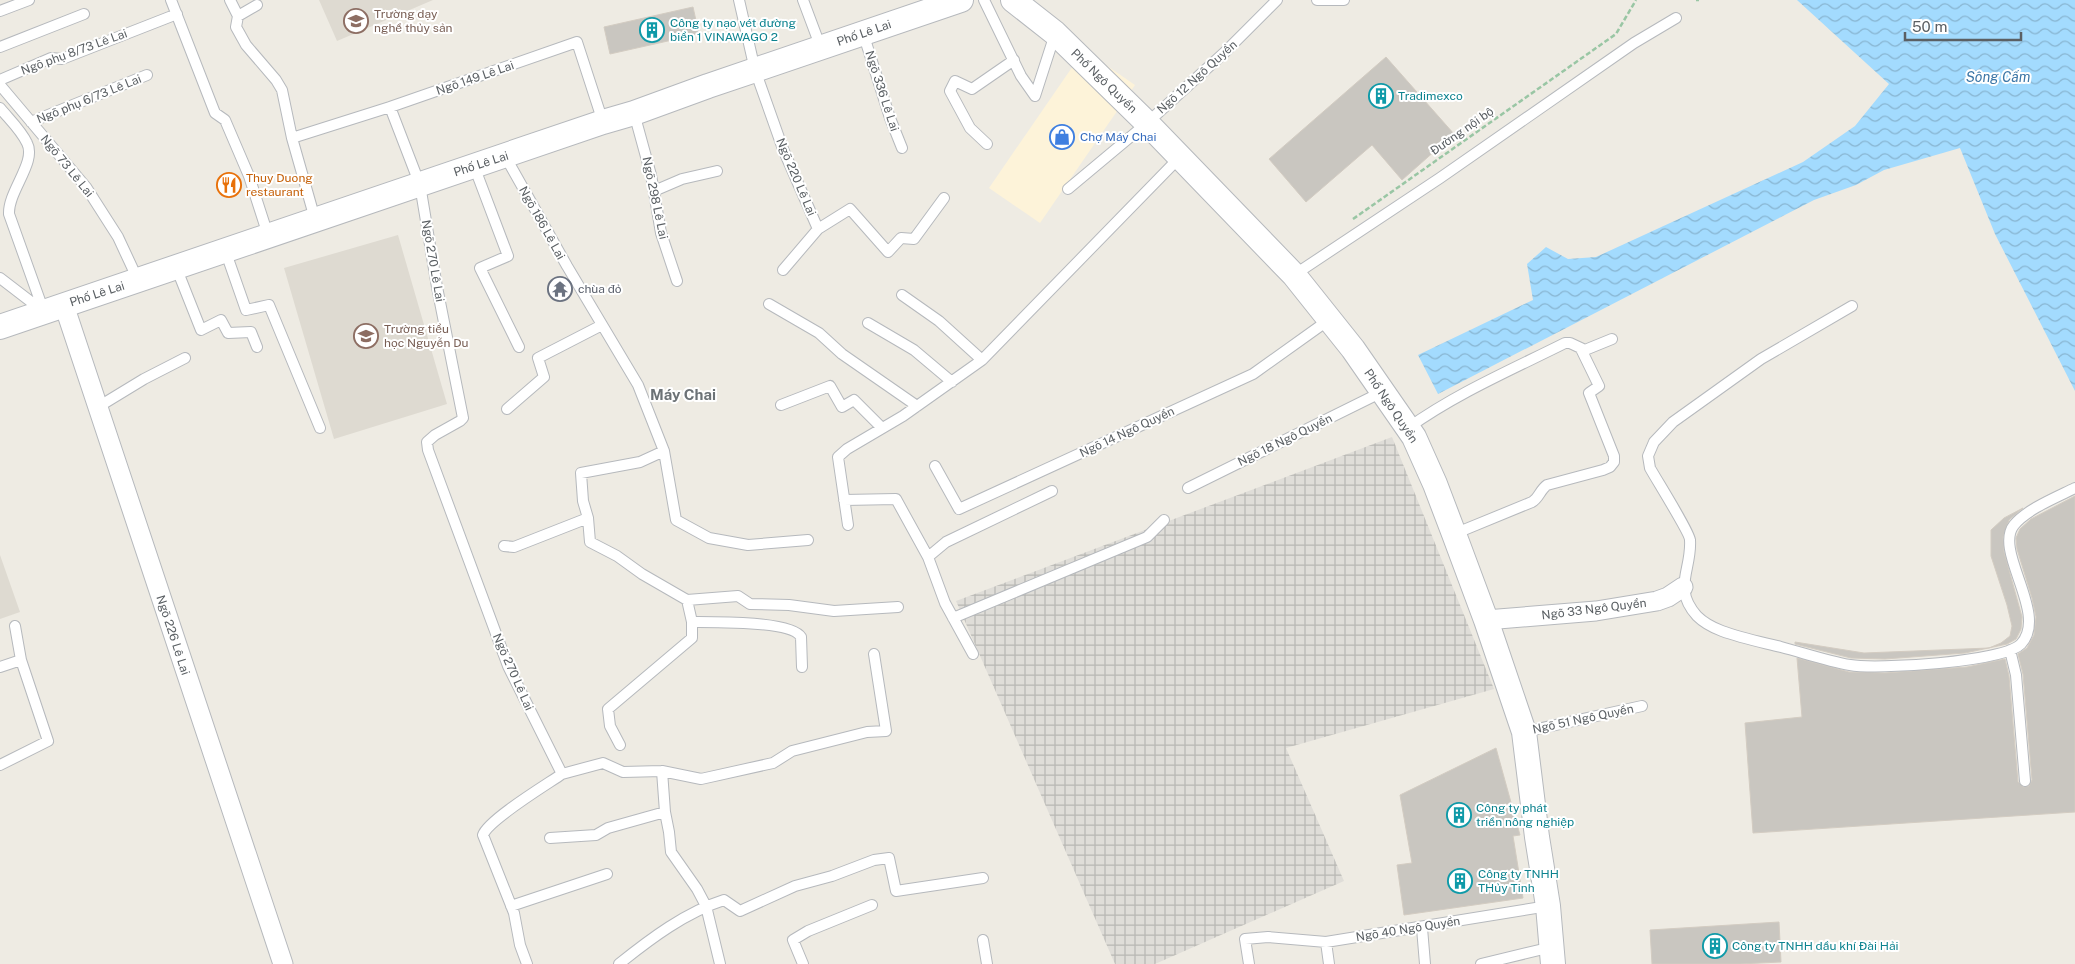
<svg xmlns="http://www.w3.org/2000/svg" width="2075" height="964" viewBox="0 0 2075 964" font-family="'Public Sans',sans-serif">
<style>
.commercial{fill:#fdf3d9}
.industrial{fill:url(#industrial-grid)}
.education{fill:#dedad1}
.water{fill:url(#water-waves)}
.building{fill:#c9c6c0;stroke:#d3ccc2}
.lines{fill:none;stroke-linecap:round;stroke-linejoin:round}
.service-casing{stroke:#b6b9bd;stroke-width:12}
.minor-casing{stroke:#b6b9bd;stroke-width:21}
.tertiary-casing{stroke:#b6b9bd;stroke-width:26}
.path{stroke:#99c6a4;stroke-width:2.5;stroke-dasharray:5 2.5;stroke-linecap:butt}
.service{stroke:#fff;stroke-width:10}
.minor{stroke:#fff;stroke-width:19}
.tertiary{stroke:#fff;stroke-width:24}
.labels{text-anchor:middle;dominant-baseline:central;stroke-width:4;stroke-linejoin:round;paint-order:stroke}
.education-label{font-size:12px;fill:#785e54;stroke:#fff;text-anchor:start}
.culture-label{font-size:12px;fill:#0d838f;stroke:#fff;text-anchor:start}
.street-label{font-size:12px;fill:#5b6064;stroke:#fff}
.shop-label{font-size:12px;fill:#366cbe;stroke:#fff;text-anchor:start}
.food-label{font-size:12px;fill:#c56008;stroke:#fff;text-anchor:start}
.worship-label{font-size:12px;fill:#5b616d;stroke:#fff;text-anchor:start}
.water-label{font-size:14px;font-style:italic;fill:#3d77a7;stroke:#fff}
.quarter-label{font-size:15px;font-weight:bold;fill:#6c7276;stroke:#fff}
</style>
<defs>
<pattern id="industrial-grid" width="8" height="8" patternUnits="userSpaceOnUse" patternTransform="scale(1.25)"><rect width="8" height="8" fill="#dfddd8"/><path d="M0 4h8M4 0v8" fill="none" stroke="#b8b7b3"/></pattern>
<pattern id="water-waves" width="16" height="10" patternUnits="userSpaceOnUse" patternTransform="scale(1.25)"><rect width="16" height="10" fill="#a3dbfe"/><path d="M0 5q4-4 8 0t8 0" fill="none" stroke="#88b5d1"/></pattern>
</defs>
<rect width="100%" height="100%" fill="#eeebe3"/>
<!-- commercial -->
<path class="commercial" d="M1084,50L1135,85L1040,223L989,188Z"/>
<!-- industrial -->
<path class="industrial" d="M1392,437L1494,689L1286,748L1344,881L1155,964H1115L956,601Z"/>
<!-- education -->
<path class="education" d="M319,0H433L337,41Z
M398,235L447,404L334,439L284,268Z
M0,555L20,612L0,619Z"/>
<!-- water -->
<path class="water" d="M1797,0H2075V391L1995,234L1960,148L1884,170L1856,185L1814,200L1438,394L1418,355L1533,300L1527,264L1546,247L1568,259L1596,257L1803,162L1855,126L1889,84Z"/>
<!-- building -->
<path class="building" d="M693,7L699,34L610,54L604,27Z
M1386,57L1454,134L1402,180L1372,145L1306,202L1269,159Z
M2075,496V812L1753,833L1745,723L1802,717L1797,658L1849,672L1885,673L1967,667L2005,659L2009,676L2018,782L2023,787L2029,786L2032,780L2023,674L2018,654L2027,648L2034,635L2036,617L2032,598L2017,549L2016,538L2020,529L2031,519Z
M2023,508L2009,520L2003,537L2004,552L2022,617L2021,629L2016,639L2007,644L1965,653L1885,659L1851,658L1795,644V642L1864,653L1989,648L2001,643L2010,636L2012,626L2007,605L1991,556V530L2004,518Z
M1496,748L1520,835L1513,836L1523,898L1404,915L1397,865L1412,863L1400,795Z
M1779,922L1781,962L1740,964H1652L1650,930Z"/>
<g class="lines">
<defs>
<path id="service" d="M171,0L215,113L225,120L249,176L268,235
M230,0L238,16L236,27L246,45L276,80L282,90L292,138L315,219
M739,0L755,70L783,149L818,229L850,209L888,252L901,238L914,239L944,198
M803,0L821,48
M984,0L1021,76L1035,96
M1317,0H1344
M0,11L29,0
M238,16L257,5
M863,33L890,118L902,148
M0,47L84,14
M0,80L51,58L62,59L177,14
M0,85L86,187L118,237L138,280
M1035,96L1055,34
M390,107L420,185L437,287L463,418L460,421L435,435L427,442L428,450L508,666L562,774L603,763L623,772L662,771L701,779L773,763L792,751L867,732L886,731L874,654
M0,108C9,119 21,130 27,143C37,162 8,191 9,214L44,312
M634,113L651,175L661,233L677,281
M31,122L147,75
M292,138L390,107L577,42L603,122
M987,144L970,128L950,91L955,81L972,89L1014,60
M505,156L567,266L638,385L664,451L676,520L709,538L748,545L808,540
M474,166L508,256L480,268L519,347
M1068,189L1147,123L1225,52L1277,0
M654,191L682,179L717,171
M225,250L246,310L269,305L320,428
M176,267L201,330L221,320L228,333L251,332L257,347
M783,270L818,229
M1294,275L1440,178L1634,43L1676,18
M0,278L43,311
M902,295L939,321L982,360
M769,304L819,333L842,354L917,406
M1852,306L1761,359L1673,422L1654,442L1648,456L1650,468C1656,479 1690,533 1690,540C1692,570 1672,588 1697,616C1703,622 1714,628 1722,631C1741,638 1761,642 1781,647C1804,653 1827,661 1850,665C1876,670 2004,662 2021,644C2049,614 1993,551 2014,525C2027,509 2057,497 2075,488
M868,323L914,350L952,382
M781,405L830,386L842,407L854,400L882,428
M98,407L144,379L185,358
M507,409L544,377L538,358L602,325
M1408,428C1457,393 1511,370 1565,343H1570L1585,350L1612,339
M935,466L959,509L1253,374L1330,319
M1188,488L1382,392
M844,500L896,499L928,557L945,603L973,654
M588,518L590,542L617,556L642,574L687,600L738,596L750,604L789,605L834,611L898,607
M848,525L838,457L847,449L903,416L982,360L1180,157
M1454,534L1532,502C1539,498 1540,490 1547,485L1603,470L1610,467L1614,462V456L1589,393L1599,386L1581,349
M504,546L514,547L588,518L583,501L581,473L640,462L664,451
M928,557L946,542L1052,491
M953,618L1147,537L1164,520
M692,622C712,622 792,621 801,637L802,667
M15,626L21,660
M2010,650L2016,675L2025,781
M0,667L21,660L48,741L0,765
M1524,732L1642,706
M620,745L610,726L608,709L692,638V622L687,600
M665,812L669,832L671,852L697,889L706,906L720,964
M550,838L596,835L608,828L665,812L662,771
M511,906L607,874
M1422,928L1425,964
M983,940L987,964
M1326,942L1329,964
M527,964L520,945L514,913L483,835C488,820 546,785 562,774
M619,964C650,939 686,912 724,900L740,911L795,886L832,876L874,860L889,858L896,891L983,878
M803,964L793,940L808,931L872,905
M1249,964L1245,939L1268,937L1326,942L1548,906
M1481,964L1552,947"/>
<path id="minor" d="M64,305L283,964
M1486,620L1596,611L1657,601L1668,597L1683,587"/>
<path id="tertiary" d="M1013,0L1055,33L1147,123L1294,275L1353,349L1414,437L1435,484L1454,534L1486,620L1524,732L1537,837L1548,906L1553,964
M0,327L603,122L634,113L708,86L961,0"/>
</defs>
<!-- service casing -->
<use href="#service" class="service-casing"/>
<!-- minor casing -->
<use href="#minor" class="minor-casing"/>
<!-- tertiary casing -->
<use href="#tertiary" class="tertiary-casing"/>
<!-- path -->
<path class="path" d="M1696,0H1699
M1353,219L1616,34L1636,0"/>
<!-- service -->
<use href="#service" class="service"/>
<!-- minor -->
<use href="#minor" class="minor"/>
<!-- tertiary -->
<use href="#tertiary" class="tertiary"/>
</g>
<!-- icons -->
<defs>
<symbol id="school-ring" viewBox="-11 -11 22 22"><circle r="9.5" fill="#fff" stroke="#8d6e63" stroke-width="1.5"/><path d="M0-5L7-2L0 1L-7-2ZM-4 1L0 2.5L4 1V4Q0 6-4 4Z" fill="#8d6e63"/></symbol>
<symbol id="building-ring" viewBox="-11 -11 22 22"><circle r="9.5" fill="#fff" stroke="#0f9aa8" stroke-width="1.5"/><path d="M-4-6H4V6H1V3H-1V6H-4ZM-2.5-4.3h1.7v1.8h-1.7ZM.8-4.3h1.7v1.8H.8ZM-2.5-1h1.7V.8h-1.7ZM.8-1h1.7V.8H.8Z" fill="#0f9aa8"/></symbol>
<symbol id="shop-ring" viewBox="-11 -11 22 22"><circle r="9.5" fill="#fff" stroke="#3f7fe0" stroke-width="1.5"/><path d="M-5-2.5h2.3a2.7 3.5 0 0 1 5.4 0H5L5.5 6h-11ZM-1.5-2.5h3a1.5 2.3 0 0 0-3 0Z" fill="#3f7fe0"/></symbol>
<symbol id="restaurant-ring" viewBox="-11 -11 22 22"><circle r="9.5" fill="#fff" stroke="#e8710a" stroke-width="1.5"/><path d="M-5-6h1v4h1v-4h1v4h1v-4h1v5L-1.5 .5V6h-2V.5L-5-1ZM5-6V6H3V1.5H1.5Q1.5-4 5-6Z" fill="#e8710a"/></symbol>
<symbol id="temple-ring" viewBox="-11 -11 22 22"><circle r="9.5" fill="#fff" stroke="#6b7280" stroke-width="1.5"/><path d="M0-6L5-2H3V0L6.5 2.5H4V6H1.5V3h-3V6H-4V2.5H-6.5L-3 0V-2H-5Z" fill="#6b7280"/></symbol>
</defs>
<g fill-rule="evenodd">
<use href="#school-ring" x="342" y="7" width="28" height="28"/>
<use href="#building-ring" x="638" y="16" width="28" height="28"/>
<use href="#building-ring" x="1367" y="82" width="28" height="28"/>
<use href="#shop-ring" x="1048" y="123" width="28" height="28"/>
<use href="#restaurant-ring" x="215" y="171" width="28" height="28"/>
<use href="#temple-ring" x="546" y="275" width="28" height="28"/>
<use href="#school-ring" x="352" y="322" width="28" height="28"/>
<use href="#building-ring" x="1445" y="801" width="28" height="28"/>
<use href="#building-ring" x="1446" y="867" width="28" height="28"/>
<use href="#building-ring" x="1701" y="932" width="28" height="28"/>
</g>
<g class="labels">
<!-- education labels -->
<g class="education-label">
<text x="374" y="14">Trường dạy<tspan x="374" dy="14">nghề thủy sản</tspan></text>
<text x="384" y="329">Trường tiểu<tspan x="384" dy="14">học Nguyễn Du</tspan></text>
</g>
<!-- culture labels -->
<g class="culture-label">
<text x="670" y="23">Công ty nạo vét đường<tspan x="670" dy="14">biển 1 VINAWAGO 2</tspan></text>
<text x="1398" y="96">Tradimexco</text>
<text x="1476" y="808">Công ty phát<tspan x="1476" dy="14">triền nông nghiệp</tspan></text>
<text x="1478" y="874">Công ty TNHH<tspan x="1478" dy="14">THủy Tinh</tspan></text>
<text x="1732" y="946">Công ty TNHH dầu khí Đài Hải</text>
</g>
<!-- street labels -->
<g class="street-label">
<text transform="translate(864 33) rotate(-19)">Phố Lê Lai</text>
<text transform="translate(74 52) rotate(-20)">Ngõ phụ 8/73 Lê Lai</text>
<text transform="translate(1197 77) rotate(-42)">Ngõ 12 Ngô Quyền</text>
<text transform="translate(475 78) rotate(-19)">Ngõ 149 Lê Lai</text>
<text transform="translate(1104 81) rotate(44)">Phố Ngô Quyền</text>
<text transform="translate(882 91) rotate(72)">Ngõ 336 Lê Lai</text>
<text transform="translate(89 99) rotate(-22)">Ngõ phụ 6/73 Lê Lai</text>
<text transform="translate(1462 131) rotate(-35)">Đường nội bộ</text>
<text transform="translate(481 164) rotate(-18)">Phố Lê Lai</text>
<text transform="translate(67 166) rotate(51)">Ngõ 73 Lê Lai</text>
<text transform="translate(796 177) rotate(67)">Ngõ 220 Lê Lai</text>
<text transform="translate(655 198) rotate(78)">Ngõ 298 Lê Lai</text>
<text transform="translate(542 223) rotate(61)">Ngõ 186 Lê Lai</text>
<text transform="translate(433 261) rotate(80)">Ngõ 270 Lê Lai</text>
<text transform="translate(97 294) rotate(-18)">Phố Lê Lai</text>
<text transform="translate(1391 406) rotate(56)">Phố Ngô Quyền</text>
<text transform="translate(1127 432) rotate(-25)">Ngõ 14 Ngô Quyền</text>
<text transform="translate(1285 440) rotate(-26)">Ngõ 18 Ngô Quyền</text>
<text transform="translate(1594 609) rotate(-7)">Ngõ 33 Ngô Quyền</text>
<text transform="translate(173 635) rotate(72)">Ngõ 226 Lê Lai</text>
<text transform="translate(513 672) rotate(66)">Ngõ 270 Lê Lai</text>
<text transform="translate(1583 719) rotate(-12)">Ngõ 51 Ngô Quyền</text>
<text transform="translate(1408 929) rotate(-9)">Ngõ 40 Ngô Quyền</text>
</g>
<!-- shop labels -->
<g class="shop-label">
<text x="1080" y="137">Chợ Máy Chai</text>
</g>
<!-- food labels -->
<g class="food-label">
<text x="246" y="178">Thuy Duong<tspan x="246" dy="14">restaurant</tspan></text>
</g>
<!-- worship labels -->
<g class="worship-label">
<text x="578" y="289">chùa đỏ</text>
</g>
<!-- water labels -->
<g class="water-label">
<text x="1998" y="77">Sông Cấm</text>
</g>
<!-- quarter labels -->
<g class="quarter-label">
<text x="683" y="394">Máy Chai</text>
</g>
</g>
<!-- scale -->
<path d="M1905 32v8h116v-8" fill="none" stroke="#5b6064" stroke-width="2.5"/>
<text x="1912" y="32" font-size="15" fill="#5b6064" stroke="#ffffff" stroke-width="4" paint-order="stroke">50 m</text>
</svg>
